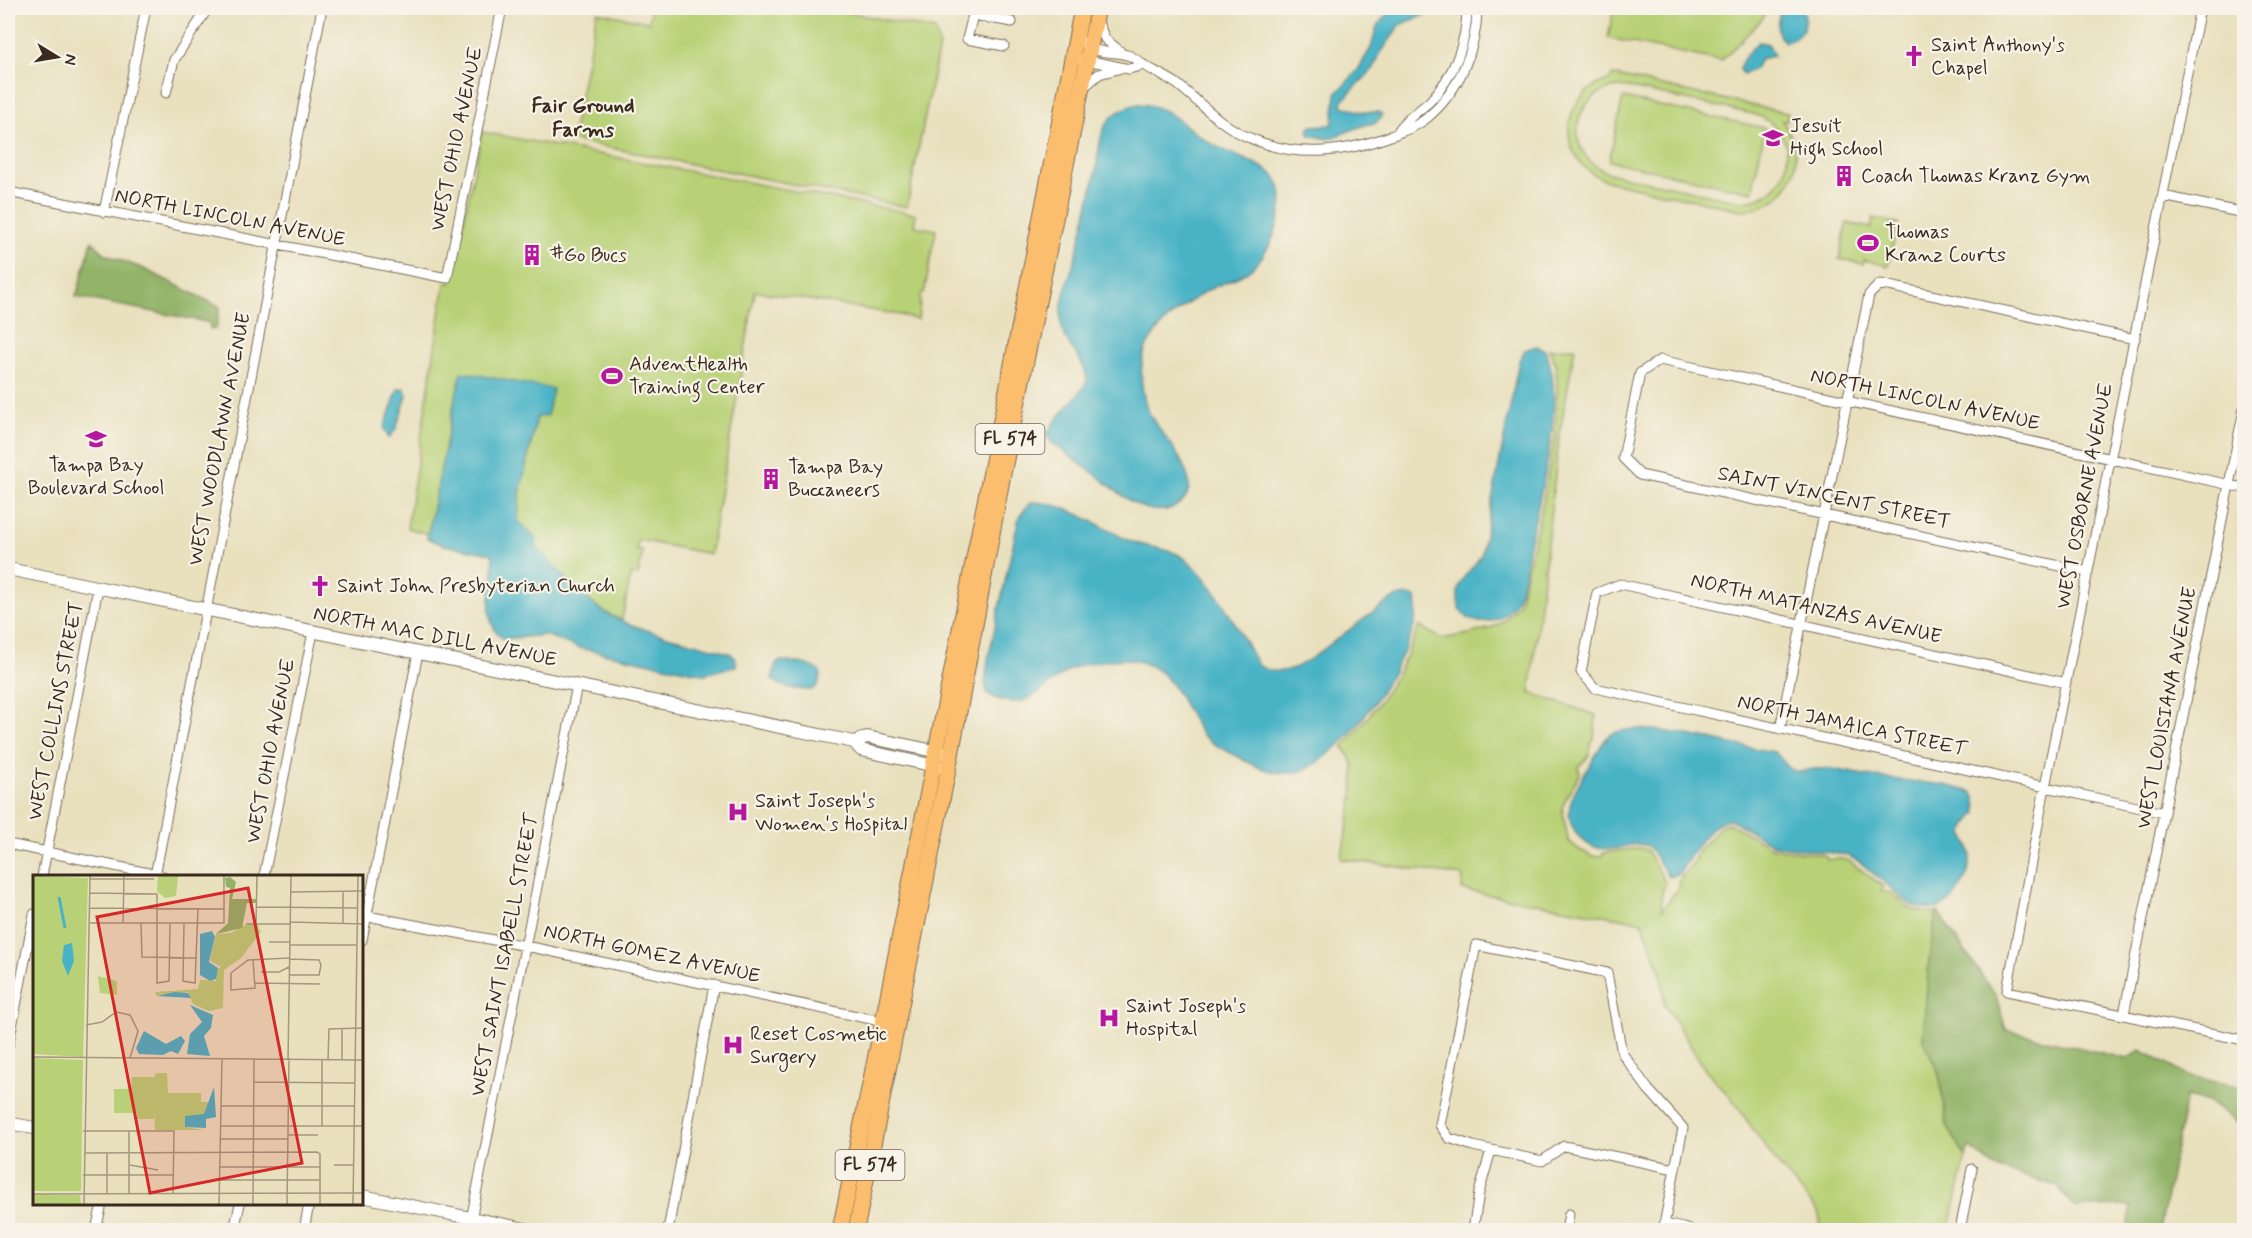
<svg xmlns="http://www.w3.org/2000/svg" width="2252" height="1238" viewBox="0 0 2252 1238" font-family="Mynerve,sans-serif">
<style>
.green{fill:#b8d176;stroke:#7a7e4a;stroke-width:1.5;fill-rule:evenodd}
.forest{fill:#92b367;stroke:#666e42;stroke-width:1.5}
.water{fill:#48b3c6;stroke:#426e72;stroke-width:1.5}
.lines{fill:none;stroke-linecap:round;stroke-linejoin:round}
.minor-casing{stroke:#786a56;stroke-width:11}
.tertiary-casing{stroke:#786a56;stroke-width:14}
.primary-casing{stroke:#786a56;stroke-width:17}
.minor{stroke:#fff;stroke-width:9}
.tertiary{stroke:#fff;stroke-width:12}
.primary{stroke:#fbbd6e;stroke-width:15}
.labels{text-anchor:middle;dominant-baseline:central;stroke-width:4.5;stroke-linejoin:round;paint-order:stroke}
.shield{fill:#f7f3e8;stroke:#73665b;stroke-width:1.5}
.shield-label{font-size:18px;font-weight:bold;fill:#3b2a1e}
.poi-label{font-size:20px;fill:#3b2a1e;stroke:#f7f3e8;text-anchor:start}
.street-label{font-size:20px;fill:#3b2a1e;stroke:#f7f3e8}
.neighbourhood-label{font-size:21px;font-weight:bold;fill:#3b2a1e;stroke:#f7f3e8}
.inset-river{fill:none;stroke:#48b3c6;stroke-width:3}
.inset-road{fill:none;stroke:#a3977e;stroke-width:1.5}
.view{fill:#d62828;fill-opacity:0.15;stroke:#d62828;stroke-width:3}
.inset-edge{fill:none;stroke:#3b2a1e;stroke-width:3}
</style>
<rect width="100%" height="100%" fill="#f7f3e8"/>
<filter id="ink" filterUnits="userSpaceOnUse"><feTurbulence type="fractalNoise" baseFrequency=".0167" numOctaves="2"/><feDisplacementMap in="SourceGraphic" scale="12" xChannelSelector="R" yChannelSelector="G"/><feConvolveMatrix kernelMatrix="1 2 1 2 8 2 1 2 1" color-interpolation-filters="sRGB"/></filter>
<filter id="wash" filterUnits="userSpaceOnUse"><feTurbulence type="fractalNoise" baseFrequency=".008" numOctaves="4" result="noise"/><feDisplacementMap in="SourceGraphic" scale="24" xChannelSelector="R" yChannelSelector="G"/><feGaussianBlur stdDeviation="1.35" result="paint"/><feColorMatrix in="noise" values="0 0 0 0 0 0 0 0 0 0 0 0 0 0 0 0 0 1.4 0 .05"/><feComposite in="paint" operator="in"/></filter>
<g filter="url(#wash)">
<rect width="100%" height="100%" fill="#e9e0be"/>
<!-- green -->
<path class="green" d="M652,8H843L842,11L935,30L939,46L907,207L571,140L597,12L648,22Z
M1614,8H1766L1763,18L1721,61L1608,38Z
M1612,75L1788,113L1787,121H1782C1812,159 1790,209 1741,210L1610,182C1555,165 1555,95 1611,79ZM1617,87L1631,88L1753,114C1805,129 1795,200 1741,201L1612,174C1563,159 1568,96 1617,87Z
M1623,98L1765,128L1752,192L1609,161Z
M482,132L916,214L914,226L936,230L924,294H921L918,320L901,315L755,291L710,554L638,540L636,550L643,551L638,575L631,574L622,620C586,607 562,572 535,547L534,538L518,521L520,493L537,417L547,415L462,372L455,399L428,534L407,528L445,283H451Z
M1873,218L1898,223L1888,266L1864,260L1863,264L1839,259L1847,223L1871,228Z
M1575,348L1560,431L1530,693L1596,715L1594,739L1590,745V755L1579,766L1580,774L1567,796L1562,808L1568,840L1578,849L1593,856H1602L1603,853L1639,848L1647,850L1665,882L1661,897L1662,910L1679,887L1680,879L1693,863L1698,851L1722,825L1729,823L1773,848L1824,855L1828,860L1839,858L1849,861L1884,887L1881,891L1894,894L1909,908L1923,912H1936L1929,961L1923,1039L1939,1074L1947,1126L1966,1157L1949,1230H1822L1818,1211L1776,1162L1732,1099L1706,1071L1665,1005L1660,969L1642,922L1462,890L1463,876L1341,859L1353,799L1354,765L1343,746C1376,711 1403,672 1419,626L1442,639L1469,634L1492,628L1502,622L1519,603L1543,502L1555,436L1557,388L1556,365L1549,349Z"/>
<!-- forest -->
<path class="forest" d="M92,241L105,254L144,269L220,307L216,329H210V325L207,322L76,297Z
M1936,912H1938L1996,996L2006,1030L2127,1059L2140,1050L2190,1077L2244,1087V1127L2210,1102L2186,1097L2160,1230H2128L2131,1206L2075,1207L2057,1186L1996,1168L1969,1147L1966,1157L1947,1126L1939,1074L1923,1039L1929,961Z"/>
<!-- water -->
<path class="water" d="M1392,8H1432L1424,15L1400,25L1380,54L1374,68L1343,100L1342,106L1362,112H1378L1382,114L1381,118L1374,124H1368L1328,139L1310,135L1308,130L1311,126L1331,125L1333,122L1336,94L1358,70L1371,48L1377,26Z
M1781,8H1802C1810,23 1802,38 1785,42C1773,32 1778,20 1781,8Z
M1759,42L1768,44L1774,56L1760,59L1755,69L1743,74L1739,70C1741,60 1751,48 1759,42Z
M1138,104C1167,105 1179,122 1201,137C1212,145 1224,150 1237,156C1263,167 1287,173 1281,208C1277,233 1267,258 1245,273C1233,280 1220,284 1208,290C1185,304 1157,324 1146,348C1138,367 1141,397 1150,415C1162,436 1214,487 1174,507C1145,521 1116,490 1095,474C1080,464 1066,453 1051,442L1048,433C1058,413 1077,400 1087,381C1086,358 1063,345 1061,323C1059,300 1070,277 1076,256C1083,228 1090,199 1096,171C1098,157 1099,138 1105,126C1113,113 1124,107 1138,104Z
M1536,346L1545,350C1567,399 1541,493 1529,544C1526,562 1524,586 1515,602C1500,630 1456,630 1458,594C1458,576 1477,568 1482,552L1519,361L1525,350Z
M462,372L553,389L547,416L537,417L520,493L518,521L535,538L536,547C560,571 584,603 615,618C652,635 693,641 731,654L736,659V666L704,674L579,648L545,635L503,639C476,617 499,582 492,554L443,545L427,538L455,399Z
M404,388L407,395L396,429L389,438L384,428L398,389Z
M1035,502C1068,504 1099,526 1128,540C1144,547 1162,547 1177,554C1209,570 1240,633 1258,665C1287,685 1317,653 1340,637C1356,624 1373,613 1389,601C1399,596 1406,593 1416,598C1421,628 1397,666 1382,690C1365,718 1322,775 1286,773C1270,773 1252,765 1239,757C1227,751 1209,743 1201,733C1179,703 1175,668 1133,660C1119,657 1083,663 1071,669C1039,687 1028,716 987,694L985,684L988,659L1019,517L1029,504Z
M780,661C792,661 814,664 821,673L818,685L812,690C799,690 782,689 772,679L776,663Z
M1635,729C1683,730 1728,745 1775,752L1790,769L1798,772L1813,769H1833L1874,777L1945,785L1972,792L1976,799L1977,813L1966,826L1964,833L1971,855L1967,877L1952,900L1939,908H1924L1911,905L1860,862L1847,855L1774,845L1730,819C1708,821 1690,859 1678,875L1669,876C1663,870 1651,848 1648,846C1637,841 1623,848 1611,849C1597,849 1588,847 1579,836C1555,811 1581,782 1594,758C1607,735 1608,731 1635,729Z"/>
</g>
<g filter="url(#ink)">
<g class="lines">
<defs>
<path id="minor" d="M2200,8L2045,787L2007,991L2244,1040
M1097,20L1105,39L1120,51
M1076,35C1080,39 1085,45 1090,48C1101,54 1118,51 1130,56C1135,58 1140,63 1145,66C1156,72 1167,77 1177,84C1201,103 1221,126 1250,138C1299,160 1348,152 1396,134C1408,129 1418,126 1428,117C1459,91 1477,48 1477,8
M1004,46L967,39L973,15L1012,22
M1071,59L1087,60L1129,69L1144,65
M1084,87L1099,74L1118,69
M166,93L174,60L208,8
M1397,133C1405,119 1418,112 1430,101C1454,76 1467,42 1467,8
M8,192L447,278L502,8
M2163,196L2244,213
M104,212L146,8
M2088,572L1640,475L1623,458L1640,373L1660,360L2244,488
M2066,683L1620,584L1597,593L1581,672L1595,688L2164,813
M1780,729L1869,295L1880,284L2135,339
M8,844L163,876
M42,876L98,588
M155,876L322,8
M264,876L313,632
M362,915L526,946L885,1022
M362,940L418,653
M2124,1014L2244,409
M8,1047L34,914
M1665,1224L1691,1230
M96,1230L102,1204
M234,1230L240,1204
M304,1230L309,1204
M469,1230L577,685
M668,1230L714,985
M1473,1230L1479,1193L1491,1150
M1566,1230L1569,1214
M1663,1230L1683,1128L1648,1089L1622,1053L1607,973L1476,945L1440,1125L1449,1138L1473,1146L1542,1161L1564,1146L1675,1169
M1960,1230L1972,1169"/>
<path id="tertiary" d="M8,569L854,742L867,737L944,753
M854,742L861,750L940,767
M8,1123L34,1128
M362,1196L530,1230"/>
<path id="primary" d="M840,1230L883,1021L1082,8
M856,1230L951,755L1003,474L1098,8"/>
</defs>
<!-- minor casing -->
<use href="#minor" class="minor-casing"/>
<!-- tertiary casing -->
<use href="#tertiary" class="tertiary-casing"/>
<!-- primary casing -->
<use href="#primary" class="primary-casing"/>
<!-- minor -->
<use href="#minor" class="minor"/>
<!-- tertiary -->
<use href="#tertiary" class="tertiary"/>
<!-- primary -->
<use href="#primary" class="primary"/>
</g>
</g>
<!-- icons -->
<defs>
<symbol id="church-bare" viewBox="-9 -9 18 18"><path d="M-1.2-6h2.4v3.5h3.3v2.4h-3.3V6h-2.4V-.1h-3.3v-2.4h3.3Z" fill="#b5179e" stroke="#f7f3e8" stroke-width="2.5" paint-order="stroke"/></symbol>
<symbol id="school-bare" viewBox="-9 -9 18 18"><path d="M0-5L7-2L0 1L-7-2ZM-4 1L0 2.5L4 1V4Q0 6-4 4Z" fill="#b5179e" stroke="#f7f3e8" stroke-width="2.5" paint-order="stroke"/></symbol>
<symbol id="building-bare" viewBox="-9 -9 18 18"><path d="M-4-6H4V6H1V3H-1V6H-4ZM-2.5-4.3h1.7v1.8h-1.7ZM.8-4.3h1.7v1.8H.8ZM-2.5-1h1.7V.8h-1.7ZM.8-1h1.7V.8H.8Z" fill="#b5179e" stroke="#f7f3e8" stroke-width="2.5" paint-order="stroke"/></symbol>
<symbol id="stadium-bare" viewBox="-9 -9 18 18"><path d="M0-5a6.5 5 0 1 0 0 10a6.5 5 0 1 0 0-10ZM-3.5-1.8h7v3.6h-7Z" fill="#b5179e" stroke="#f7f3e8" stroke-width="2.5" paint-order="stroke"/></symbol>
<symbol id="hospital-bare" viewBox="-9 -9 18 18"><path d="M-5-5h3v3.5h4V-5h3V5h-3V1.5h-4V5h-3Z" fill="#b5179e" stroke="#f7f3e8" stroke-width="2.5" paint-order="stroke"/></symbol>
</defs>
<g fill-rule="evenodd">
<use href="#church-bare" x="1899" y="41" width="30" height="30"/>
<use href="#school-bare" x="1758" y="123" width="30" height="30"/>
<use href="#building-bare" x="1829" y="161" width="30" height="30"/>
<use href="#stadium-bare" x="1853" y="228" width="30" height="30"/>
<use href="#building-bare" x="517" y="240" width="30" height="30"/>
<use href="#stadium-bare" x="597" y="361" width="30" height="30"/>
<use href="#school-bare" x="81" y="424" width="30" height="30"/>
<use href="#building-bare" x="756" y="464" width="30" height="30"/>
<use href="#church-bare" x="305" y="571" width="30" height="30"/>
<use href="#hospital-bare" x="723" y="797" width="30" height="30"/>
<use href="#hospital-bare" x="1094" y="1003" width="30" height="30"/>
<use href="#hospital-bare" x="718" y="1030" width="30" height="30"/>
</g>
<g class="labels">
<!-- shield labels -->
<g class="shield">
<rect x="975.5" y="424" width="69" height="30" rx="4.5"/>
<rect x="835.5" y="1150" width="69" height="30" rx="4.5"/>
</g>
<g class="shield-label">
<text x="1010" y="439">FL 574</text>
<text x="870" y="1165">FL 574</text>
</g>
<!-- poi labels -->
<g class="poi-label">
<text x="1931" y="45">Saint Anthony's<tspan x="1931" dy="23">Chapel</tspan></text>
<text x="1790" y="126">Jesuit<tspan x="1790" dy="23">High School</tspan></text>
<text x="1861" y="176">Coach Thomas Kranz Gym</text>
<text x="1885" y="232">Thomas<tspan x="1885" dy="23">Kranz Courts</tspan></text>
<text x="549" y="255">#Go Bucs</text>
<text x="629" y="364">AdventHealth<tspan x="629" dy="23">Training Center</tspan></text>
<text x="96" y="465" text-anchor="middle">Tampa Bay<tspan x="96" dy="23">Boulevard School</tspan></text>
<text x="788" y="467">Tampa Bay<tspan x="788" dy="23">Buccaneers</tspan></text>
<text x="337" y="586">Saint John Presbyterian Church</text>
<text x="755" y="801">Saint Joseph's<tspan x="755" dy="23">Women's Hospital</tspan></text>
<text x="1126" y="1006">Saint Joseph's<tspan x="1126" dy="23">Hospital</tspan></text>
<text x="750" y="1034">Reset Cosmetic<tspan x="750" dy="23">Surgery</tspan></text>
</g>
<!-- street labels -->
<g class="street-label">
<text transform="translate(457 139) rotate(-78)">WEST OHIO AVENUE</text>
<text transform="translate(230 218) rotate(11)">NORTH LINCOLN AVENUE</text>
<text transform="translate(1925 400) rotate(12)">NORTH LINCOLN AVENUE</text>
<text transform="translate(220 439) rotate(-79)">WEST WOODLAWN AVENUE</text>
<text transform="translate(2085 496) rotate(-79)">WEST OSBORNE AVENUE</text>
<text transform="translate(1834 498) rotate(12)">SAINT VINCENT STREET</text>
<text transform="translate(1816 609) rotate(13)">NORTH MATANZAS AVENUE</text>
<text transform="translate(435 637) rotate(11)">NORTH MAC DILL AVENUE</text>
<text transform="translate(2167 708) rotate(-79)">WEST LOUISIANA AVENUE</text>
<text transform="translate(56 711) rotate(-79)">WEST COLLINS STREET</text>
<text transform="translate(1852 726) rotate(12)">NORTH JAMAICA STREET</text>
<text transform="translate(271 751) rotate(-79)">WEST OHIO AVENUE</text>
<text transform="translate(652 954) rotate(12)">NORTH GOMEZ AVENUE</text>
<text transform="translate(505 955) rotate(-79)">WEST SAINT ISABELL STREET</text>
</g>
<!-- neighbourhood labels -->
<g class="neighbourhood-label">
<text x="583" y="106">Fair Ground<tspan x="583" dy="24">Farms</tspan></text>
</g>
</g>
<!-- overview -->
<g transform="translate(33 875)">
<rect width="330" height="330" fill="#e9e0be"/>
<path d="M0,1L55,3L50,182L0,179ZM125,1H145L143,21L132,23L124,16ZM212,50H225L228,57L208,83L191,95L190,133L176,136L160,129L155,117L123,120L122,117L165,114L167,105L183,106L182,96L188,92L177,86L183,59L198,58ZM65,101L84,106V120L67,118ZM0,183L50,185L48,316H0ZM123,198H134L135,218H168V227H178L169,242H155L152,252L172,255H122L121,231V244H104V238H81V214H98L99,202H121ZM0,319L47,320L48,329H0Z" fill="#b8d176"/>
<path d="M197,2L203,7L199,24H223V28H214L209,53L183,59L195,48L197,13L193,12L192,3Z" fill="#92b367"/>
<path d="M179,56L182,62L176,87L185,93L183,104L177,106L167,100V59ZM39,68L41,86L35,101L29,86L31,70ZM142,117L155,118L158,123L123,121ZM157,130L180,140L178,153L171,161L177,181L154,179L157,159L169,147ZM111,156L133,169L148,161L152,166L145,179L138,176L130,180L106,179L103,173ZM181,212L183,242L173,244V253L152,252V241L171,239Z" fill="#48b3c6"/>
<path class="inset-river" d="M26,22L32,53"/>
<path class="inset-road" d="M56,4H121M257,17L330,16M57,18L124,19V108L136,106L137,49M224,32L324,33M56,33L191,34M257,47L330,49M56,48H191V1M90,48L91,1M108,48L109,82L164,83M310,48V16M151,49L150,106L162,108L165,34M213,49H257M223,49L224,1M236,67H257M257,70H323M220,85L222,113L198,115V98L215,85L256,83M228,97H246L256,92M256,100H286L288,90L286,85L256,84M222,108L287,109M53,150L69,147L83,137L97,140L105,156L97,183M0,182L330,185M255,185L258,1M295,185L296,154L330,153M309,185V153M221,207L321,208M188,231H321M187,251H330M289,251V184M50,256H141L140,318M255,260H285M187,264H255M52,278L284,277L287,279V329M97,290L125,295M301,290H320M187,292H287M50,300H141M187,305H287M74,318V278M96,318V256M0,319L330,318M51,329L57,1M186,329L189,183M220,329L221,183M254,329L256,183M320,329L325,1"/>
<path class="view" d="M215,13L269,288L117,318L64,42Z"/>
<rect width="330" height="330" class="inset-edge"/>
</g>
<!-- margin -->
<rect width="2252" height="1238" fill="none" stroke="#f7f3e8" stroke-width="30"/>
<!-- north arrow -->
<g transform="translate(57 57) rotate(101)" stroke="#f7f3e8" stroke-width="4.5" paint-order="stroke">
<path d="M0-4.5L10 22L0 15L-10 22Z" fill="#3b2a1e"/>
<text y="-9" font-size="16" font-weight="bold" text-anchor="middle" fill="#3b2a1e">N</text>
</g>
</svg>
